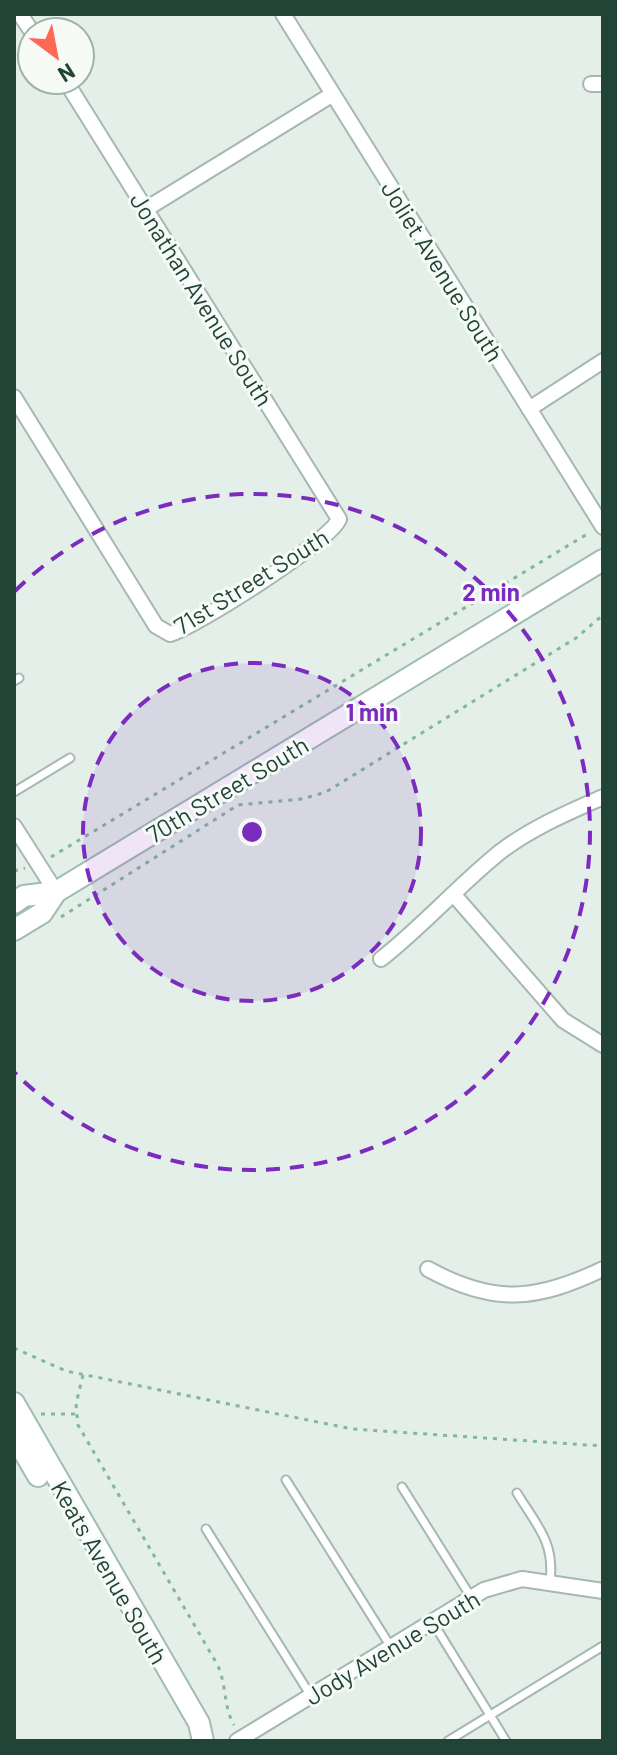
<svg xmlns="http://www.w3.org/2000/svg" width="617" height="1755" viewBox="0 0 617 1755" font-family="Barlow,sans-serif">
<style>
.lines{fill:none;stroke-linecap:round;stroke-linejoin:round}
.service-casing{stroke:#a6b8b0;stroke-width:11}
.minor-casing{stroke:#a6b8b0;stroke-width:18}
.secondary-casing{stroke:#a1bcb0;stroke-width:24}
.path{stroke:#81b79f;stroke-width:3;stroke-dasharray:4 6;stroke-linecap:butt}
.service{stroke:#fff;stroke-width:7}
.minor{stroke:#fff;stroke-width:14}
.secondary{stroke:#fff;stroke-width:20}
.ring{fill:none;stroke:#7b2cbf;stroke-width:4;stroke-dasharray:14 10}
.labels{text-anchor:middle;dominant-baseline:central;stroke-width:6;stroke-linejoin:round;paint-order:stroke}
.street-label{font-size:24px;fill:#214436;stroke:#f6fbf8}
.centre{fill:#7b2cbf;stroke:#f6fbf8;stroke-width:4}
.ring-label{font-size:24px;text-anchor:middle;font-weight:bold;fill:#7b2cbf;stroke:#f6fbf8;stroke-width:6;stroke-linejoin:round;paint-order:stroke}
</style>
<rect width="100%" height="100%" fill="#e4efe9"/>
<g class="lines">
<defs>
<path id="service" d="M14,681L19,678
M14,792L70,758
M286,1480L391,1647
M402,1487L471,1597
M517,1493C537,1526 555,1542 550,1582
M206,1529L311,1696
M432,1621L506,1741
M448,1741L603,1646"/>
<path id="minor" d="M20,14L32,32
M283,14L603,527
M591,84H603
M146,209L333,94
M14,397L156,626L170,634C195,627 331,541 339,519L65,80
M529,409L603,361
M14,826L56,892
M455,896L563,1020L603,1045
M381,959C423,926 459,885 500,852C531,828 567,813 603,797
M428,1269C494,1305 536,1301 603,1269
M237,1741L484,1590L522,1579L603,1591"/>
<path id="secondary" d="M14,903L24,896L56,892L603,560
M14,930L42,913L56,892
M14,1403L199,1723L203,1741
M14,1435L38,1476"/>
</defs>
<!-- service casing -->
<use href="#service" class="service-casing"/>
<!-- minor casing -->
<use href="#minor" class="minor-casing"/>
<!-- secondary casing -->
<use href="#secondary" class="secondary-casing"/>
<!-- path -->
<path class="path" d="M51,857L589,533
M14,871L25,868
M61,917L238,805L302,799L326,792L576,638L603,615
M14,1348L66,1371L352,1429L603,1446
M83,1375L76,1404L78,1425L217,1664C227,1684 223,1706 234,1725
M41,1414H75"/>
<!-- service -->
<use href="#service" class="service"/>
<!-- minor -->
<use href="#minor" class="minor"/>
<!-- secondary -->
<use href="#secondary" class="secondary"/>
</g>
<!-- distance rings -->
<circle cx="252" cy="832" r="169" fill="#7b2cbf" fill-opacity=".12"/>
<g class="ring">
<circle cx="252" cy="832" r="169"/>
<path d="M15 591A338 338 0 1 1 15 1073"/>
</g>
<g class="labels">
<!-- street labels -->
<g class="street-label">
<text transform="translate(443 271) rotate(58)">Joliet Avenue South</text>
<text transform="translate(202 299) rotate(58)">Jonathan Avenue South</text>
<text transform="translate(251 581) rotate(-32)">71st Street South</text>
<text transform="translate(227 789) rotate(-31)">70th Street South</text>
<text transform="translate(110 1572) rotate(60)">Keats Avenue South</text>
<text transform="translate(392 1647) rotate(-31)">Jody Avenue South</text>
</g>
</g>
<circle cx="252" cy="832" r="12" class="centre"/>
<g class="ring-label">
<text x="491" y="601">2 min</text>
<text x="372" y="721">1 min</text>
</g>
<!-- border -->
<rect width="617" height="1755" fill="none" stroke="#214436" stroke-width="32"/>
<!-- north arrow -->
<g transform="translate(56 56) rotate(148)"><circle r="38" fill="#f6fbf8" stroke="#a1b2aa" stroke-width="2"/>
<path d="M0-6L14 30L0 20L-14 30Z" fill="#ff6853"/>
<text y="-12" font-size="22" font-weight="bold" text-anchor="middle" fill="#214436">N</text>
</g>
</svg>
